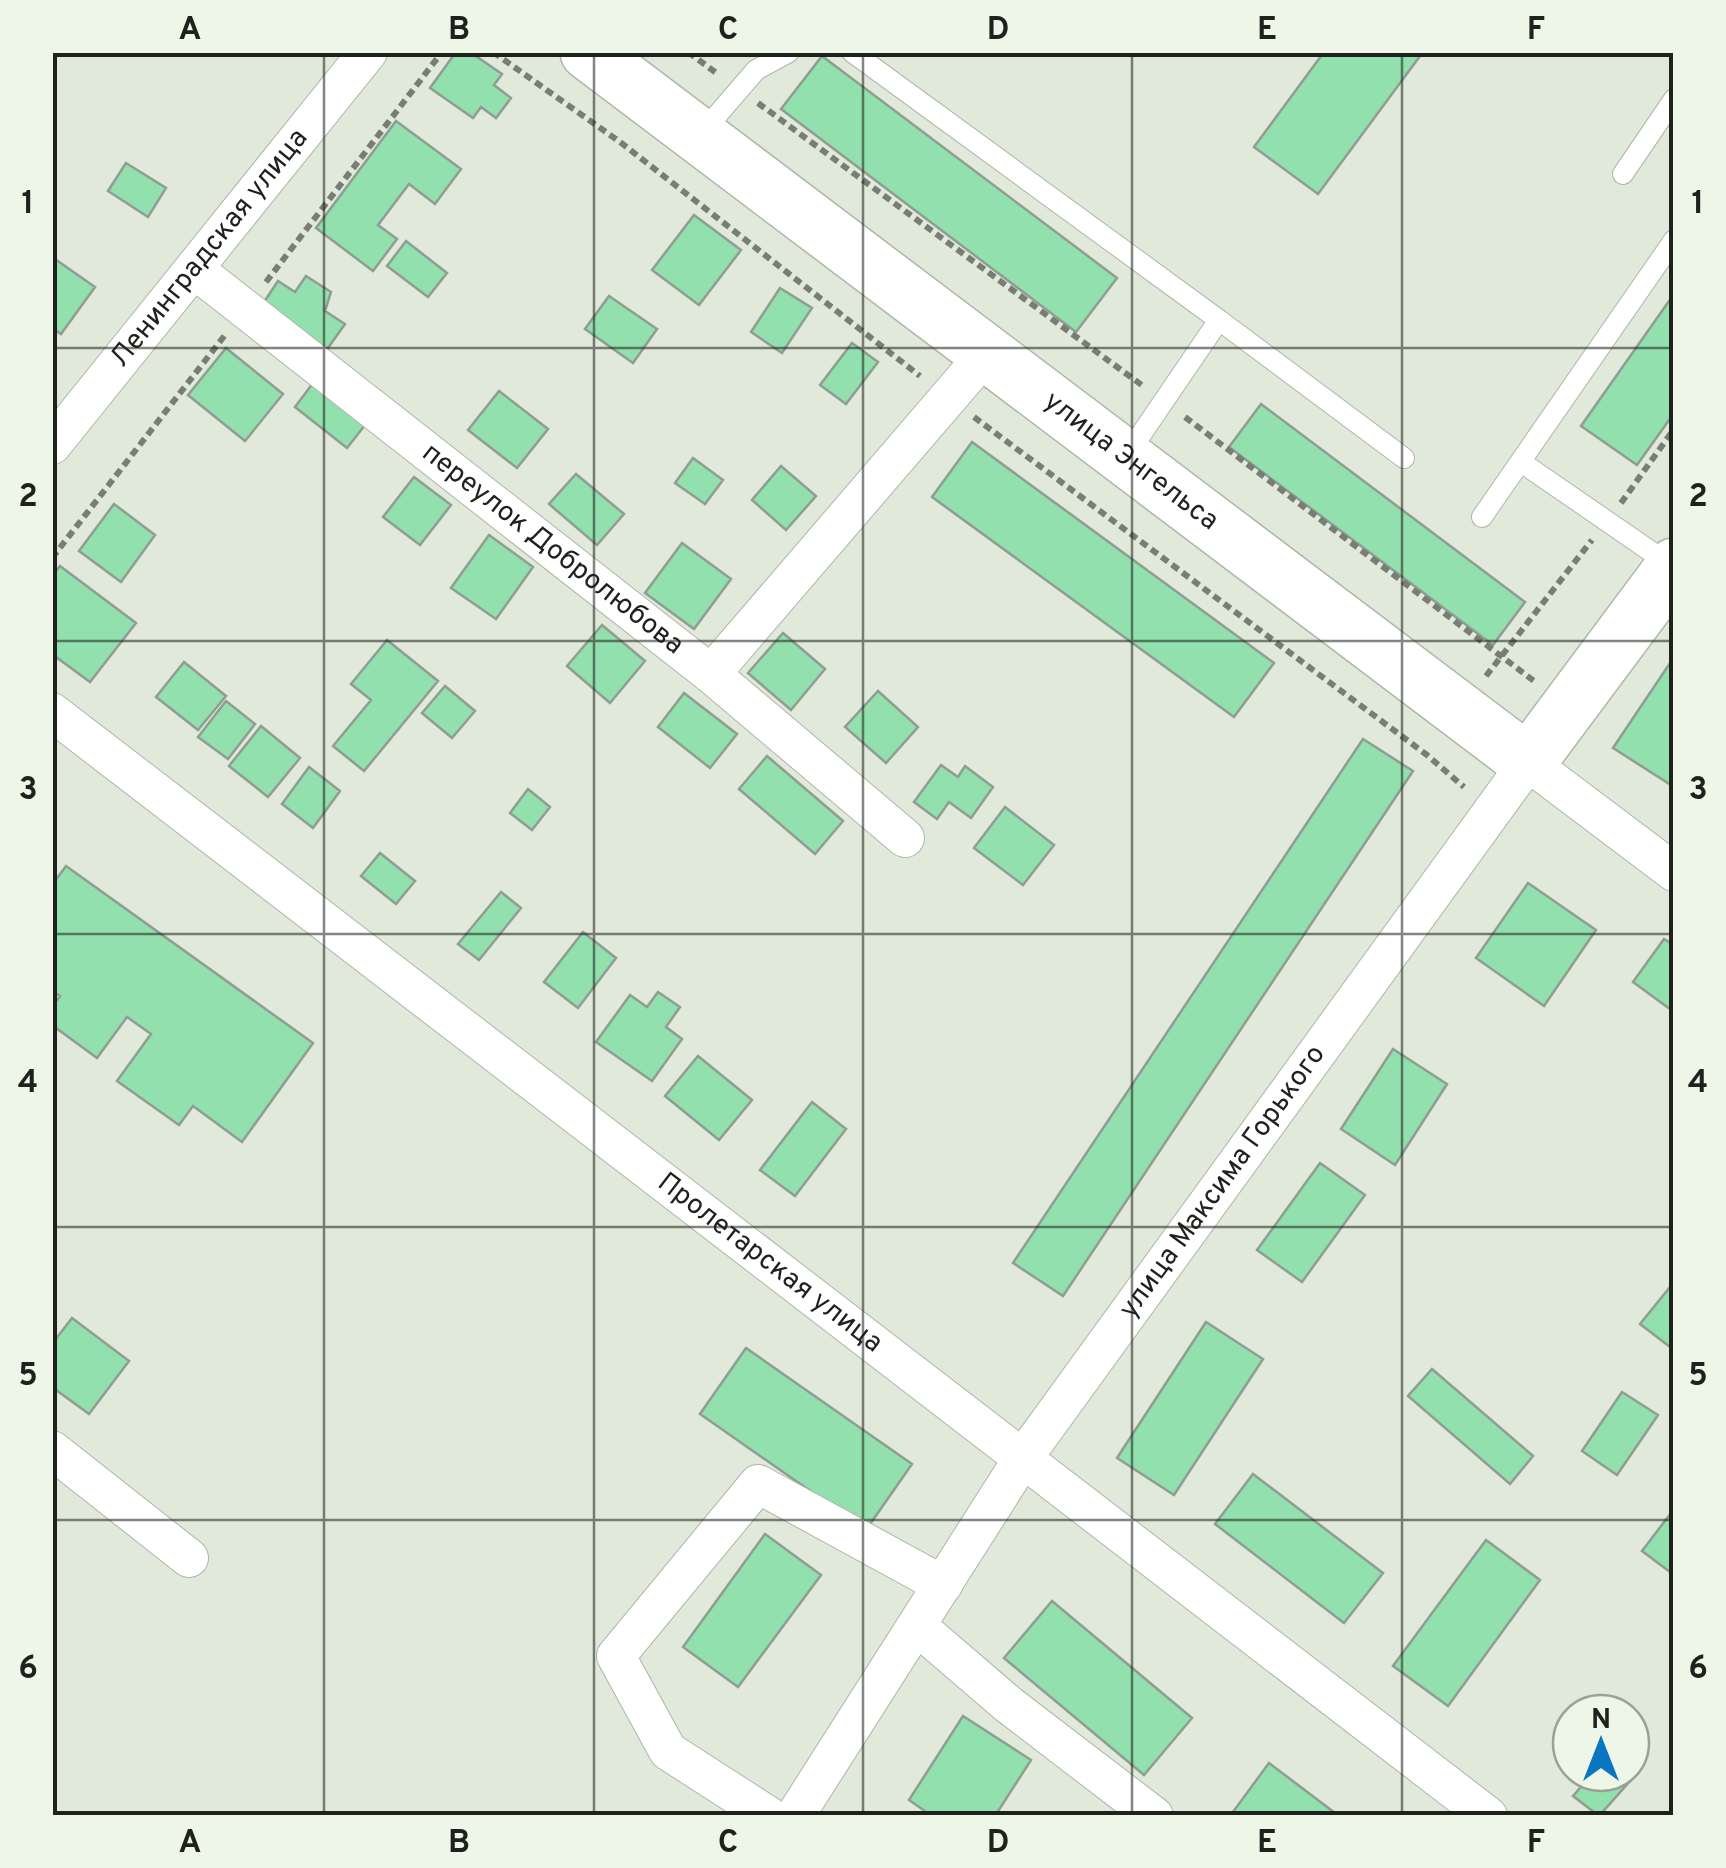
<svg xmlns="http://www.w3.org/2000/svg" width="1726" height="1868" viewBox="0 0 1726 1868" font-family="Overpass,sans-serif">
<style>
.building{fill:#91e0ae;stroke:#8f9d93;stroke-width:2.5}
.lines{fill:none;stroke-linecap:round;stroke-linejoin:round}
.service-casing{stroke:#aeb6a8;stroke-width:22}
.minor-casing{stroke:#aeb6a8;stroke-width:40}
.primary-casing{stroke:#aeb6a8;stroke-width:58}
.path{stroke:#787e74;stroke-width:6;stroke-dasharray:8 5;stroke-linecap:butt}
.service{stroke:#fff;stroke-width:20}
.minor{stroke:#fff;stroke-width:38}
.primary{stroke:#fff;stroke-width:55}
.grid{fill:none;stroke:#1e211c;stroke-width:2.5;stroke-opacity:0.55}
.labels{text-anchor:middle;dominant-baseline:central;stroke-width:9;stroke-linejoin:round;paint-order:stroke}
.street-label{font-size:28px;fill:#1e211c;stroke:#edf6e7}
.neatline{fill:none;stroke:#1e211c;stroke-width:4}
.grid-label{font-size:32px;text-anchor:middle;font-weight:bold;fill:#1e211c}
</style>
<rect width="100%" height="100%" fill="#e0e9da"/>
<!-- building -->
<path class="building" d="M456,52H470L502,74L494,85L511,98L496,118L481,107L473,118L430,88Z
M1324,52H1423L1318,194L1254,147Z
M822,56L1117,278L1076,332L781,109Z
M396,121L461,169L435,204L409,184L378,225L397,239L373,271L316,228Z
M126,163L166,188L148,217L108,191Z
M694,215L741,250L699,305L652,270Z
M406,241L447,273L428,297L387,266Z
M52,257L95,287L61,334L52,328Z
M306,276L331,292L325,311L345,324L323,355L258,311L278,281L295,292Z
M780,288L812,308L782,353L751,332Z
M1674,294V413L1637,465L1581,426Z
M609,296L657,329L633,363L585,329Z
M852,343L878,362L846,404L820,385Z
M226,348L283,394L245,441L188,395Z
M316,379L369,420L347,448L295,407Z
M499,391L548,429L517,468L468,430Z
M1261,404L1525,602L1493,645L1229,447Z
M972,442L1274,663L1234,717L932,497Z
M693,458L723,480L705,504L675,483Z
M781,466L816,496L786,530L752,500Z
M576,474L624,514L597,545L549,504Z
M414,477L451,505L420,545L383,517Z
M114,504L155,535L121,582L79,551Z
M489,535L533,567L496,619L451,588Z
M682,543L731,579L694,629L645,593Z
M60,566L136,623L90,682L52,654V576Z
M602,625L645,661L610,703L567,666Z
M783,633L825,669L791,710L748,673Z
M387,640L438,681L364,771L333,746L371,700L351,684Z
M1674,657V787L1613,748Z
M184,662L226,696L198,730L156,697Z
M445,686L475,711L452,738L422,713Z
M878,691L918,727L886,763L845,727Z
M684,693L737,734L710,768L658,727Z
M226,701L255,724L228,759L198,737Z
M261,726L300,758L268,797L229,766Z
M1363,739L1413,771L1063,1296L1013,1263Z
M767,756L843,821L815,854L739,789Z
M941,765L958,777L965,766L993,787L971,818L949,802L937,819L914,802Z
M309,767L340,791L313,828L282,804Z
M528,789L550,807L532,830L510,813Z
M1005,807L1054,845L1023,885L974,848Z
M380,853L415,881L396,904L361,876Z
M66,866L313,1043L242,1142L193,1106L179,1125L117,1081L151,1034L127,1017L97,1058L52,1025V1007L60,996L52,991V885Z
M1528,883L1596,930L1544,1006L1476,958Z
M501,892L521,908L479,960L458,944Z
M583,932L616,958L578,1008L544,982Z
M1664,939L1674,945V1012L1633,982Z
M658,992L680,1007L666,1027L682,1039L652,1081L596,1042L630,995L647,1007Z
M1393,1049L1447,1084L1395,1165L1341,1129Z
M698,1056L752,1100L719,1140L665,1096Z
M812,1102L846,1129L795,1196L760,1170Z
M1320,1163L1365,1195L1302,1282L1257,1250Z
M1674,1282V1350L1640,1324Z
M72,1318L129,1361L89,1414L52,1387V1344Z
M1206,1322L1263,1359L1174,1495L1117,1458Z
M746,1348L912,1464L866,1530L700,1414Z
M1432,1369L1533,1456L1510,1484L1408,1396Z
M1622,1392L1658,1415L1617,1475L1582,1451Z
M1253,1474L1383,1573L1344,1623L1215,1524Z
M1674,1509V1575L1642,1551Z
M765,1534L821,1575L738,1687L683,1647Z
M1486,1540L1540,1580L1448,1706L1393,1666Z
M1052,1601L1192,1718L1144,1775L1004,1658Z
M963,1716L1031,1760L995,1816H932L909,1800Z
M1269,1763L1339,1816H1230Z
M1593,1773H1621L1630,1781L1599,1816L1573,1796Z"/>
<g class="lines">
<defs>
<path id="service" d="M852,52L1219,320L1127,455
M700,135L756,70L789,52
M1623,174L1674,99
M1219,320L1404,458
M1521,462L1672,566
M1482,517L1674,240"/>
<g id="minor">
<path id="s1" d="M194,269L711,674L905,838"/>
<path id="s2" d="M52,445L368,52"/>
<path d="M711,674L985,355"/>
<path id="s3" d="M52,712L1488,1816"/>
<path d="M52,1450L189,1558"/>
<path d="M917,1626L1009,1705L1154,1816"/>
<path d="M769,1816L668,1751L616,1656L758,1484L943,1585"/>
<path id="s4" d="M795,1816L1023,1458L1528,762L1674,872"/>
</g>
<g id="primary">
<path id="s5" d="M588,52L1528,762L1674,566"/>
</g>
</defs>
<!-- service casing -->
<use href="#service" class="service-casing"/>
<!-- minor casing -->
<use href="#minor" class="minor-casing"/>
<!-- primary casing -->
<use href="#primary" class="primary-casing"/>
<!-- path -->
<path class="path" d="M493,52L620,142L920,376
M688,52L719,75
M758,103L1143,386
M266,282L442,52
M974,417L1427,755L1464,787
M1185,417L1534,681
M1621,503L1674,429
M52,558L225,335
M1486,676L1592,540"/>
<!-- service -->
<use href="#service" class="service"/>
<!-- minor -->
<use href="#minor" class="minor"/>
<!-- primary -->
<use href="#primary" class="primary"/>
</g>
<!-- grid -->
<path class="grid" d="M324,52V1816M594,52V1816M863,52V1816M1132,52V1816M1402,52V1816M52,348H1674M52,641H1674M52,934H1674M52,1227H1674M52,1520H1674"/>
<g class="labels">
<!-- street labels -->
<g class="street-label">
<text stroke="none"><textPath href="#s2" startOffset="252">Ленинградская улица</textPath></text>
<text stroke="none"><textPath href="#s5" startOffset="680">улица Энгельса</textPath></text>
<text stroke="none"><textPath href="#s1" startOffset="455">переулок Добролюбова</textPath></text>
<text stroke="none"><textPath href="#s4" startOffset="765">улица Максима Горького</textPath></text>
<text stroke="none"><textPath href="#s3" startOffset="905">Пролетарская улица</textPath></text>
</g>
</g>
<!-- border -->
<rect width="1726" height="1868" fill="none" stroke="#edf6e7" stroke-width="110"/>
<!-- north arrow -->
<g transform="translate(1601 1743)"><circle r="48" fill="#edf6e7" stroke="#9aa196" stroke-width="2.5"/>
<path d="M0-8L18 38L0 25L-18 38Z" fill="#0a75c0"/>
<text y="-15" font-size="28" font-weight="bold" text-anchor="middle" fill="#1e211c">N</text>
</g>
<rect x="55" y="55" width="1616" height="1758" class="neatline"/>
<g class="grid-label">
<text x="190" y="39">A</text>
<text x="459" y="39">B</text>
<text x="728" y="39">C</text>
<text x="998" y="39">D</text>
<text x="1267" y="39">E</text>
<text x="1536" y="39">F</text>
<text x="28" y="213">1</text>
<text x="1698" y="213">1</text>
<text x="28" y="506">2</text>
<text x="1698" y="506">2</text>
<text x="28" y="799">3</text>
<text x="1698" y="799">3</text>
<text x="28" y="1092">4</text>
<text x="1698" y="1092">4</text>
<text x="28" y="1385">5</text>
<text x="1698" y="1385">5</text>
<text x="28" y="1678">6</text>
<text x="1698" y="1678">6</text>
<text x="190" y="1852">A</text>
<text x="459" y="1852">B</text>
<text x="728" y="1852">C</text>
<text x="998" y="1852">D</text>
<text x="1267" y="1852">E</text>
<text x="1536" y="1852">F</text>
</g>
</svg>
